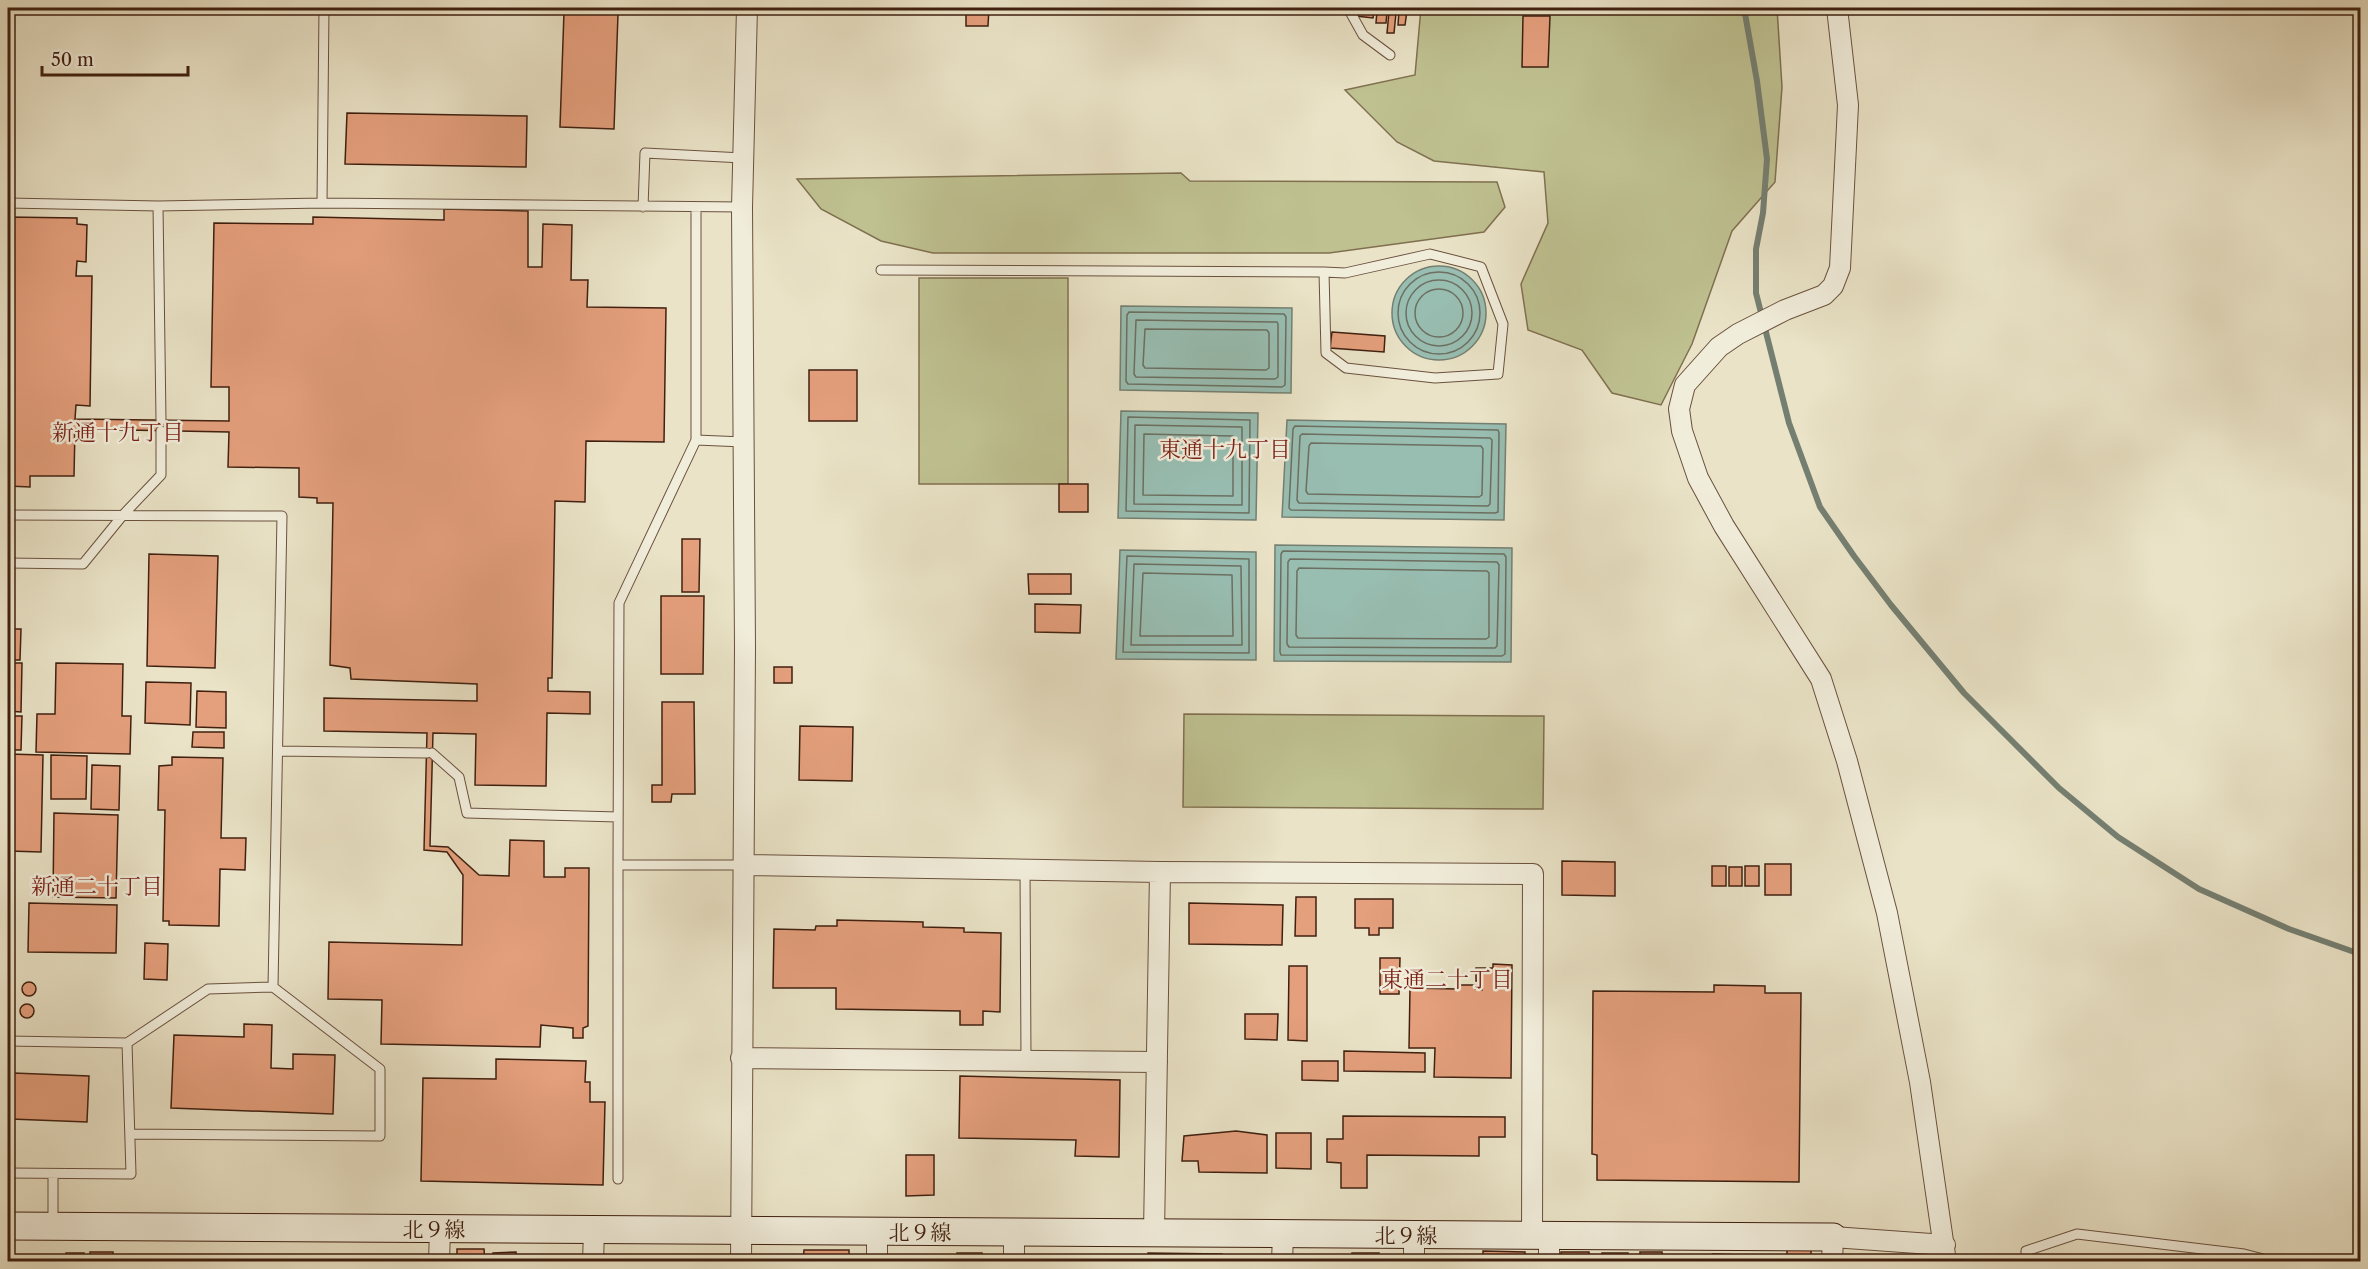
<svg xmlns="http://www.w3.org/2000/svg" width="2368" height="1269" viewBox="0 0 2368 1269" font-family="'Libre Caslon Text','Noto Serif JP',serif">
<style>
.green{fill:#bfc191;stroke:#807050;stroke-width:1.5}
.water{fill:#98beb2;stroke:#757f71;stroke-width:1.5}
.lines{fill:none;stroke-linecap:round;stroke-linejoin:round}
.shore{stroke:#6c6f61;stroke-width:1.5}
.stream{stroke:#757f71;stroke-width:6}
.building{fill:#e49f7c;stroke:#402010;stroke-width:1.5}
.lane-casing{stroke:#6a513e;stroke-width:11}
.street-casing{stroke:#6a513e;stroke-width:22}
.secondary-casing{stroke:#402010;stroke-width:29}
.lane{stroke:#f1eddb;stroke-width:9}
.street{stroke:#f1eddb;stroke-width:20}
.secondary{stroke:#f1eddb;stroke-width:27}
.labels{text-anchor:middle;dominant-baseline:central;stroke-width:5;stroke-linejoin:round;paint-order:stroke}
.street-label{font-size:21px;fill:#402010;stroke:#f1eddb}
.neighbourhood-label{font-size:22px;fill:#7a1f14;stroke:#f1eddb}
</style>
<rect width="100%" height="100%" fill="#eae3c7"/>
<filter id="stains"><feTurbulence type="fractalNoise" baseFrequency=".00333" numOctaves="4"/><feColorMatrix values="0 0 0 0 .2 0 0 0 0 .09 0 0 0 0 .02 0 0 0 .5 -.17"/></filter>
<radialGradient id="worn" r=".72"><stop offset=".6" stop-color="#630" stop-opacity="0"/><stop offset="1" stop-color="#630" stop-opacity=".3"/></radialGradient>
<!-- green -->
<path class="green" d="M1421,8H1777L1782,87L1775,182L1732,231L1692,344L1661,405L1612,393L1582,350L1528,330L1521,284L1548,223L1544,172L1434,161L1397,142L1345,90L1415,75Z
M1181,173L1190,181L1497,182L1505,207L1484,232L1329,253H933L881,241L821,209L797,179Z
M919,278H1068V484H919Z
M1184,714L1544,716L1543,809L1183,807Z"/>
<!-- water -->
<path class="water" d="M1392 313a47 47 0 1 1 94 0a47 47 0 1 1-94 0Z
M1121,306L1292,308L1291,393L1120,390Z
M1121,411L1258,413L1256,520L1118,518Z
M1287,420L1506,424L1504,520L1282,517Z
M1275,545L1512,548L1511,662L1274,661Z
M1120,550L1256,552V660L1116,659Z"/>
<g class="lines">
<!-- shore -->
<path class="shore" d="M1398 313a41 41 0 1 1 82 0a41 41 0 1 1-82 0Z
M1406 313a33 33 0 1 1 66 0a33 33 0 1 1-66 0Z
M1415 313a24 24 0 1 1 48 0a24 24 0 1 1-48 0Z
M1129,312L1284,314L1286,317L1285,385L1282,387L1128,384L1126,381L1127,315Z
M1136,320L1277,322L1278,324V377L1275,379L1136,377L1134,374Z
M1145,329L1267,330L1269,333V368L1266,370L1145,368L1143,365Z
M1128,417L1250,420L1249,513L1126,511Z
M1135,425L1242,427V505L1134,504Z
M1295,426L1498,430L1499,433L1498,512L1495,513L1291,510L1289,508L1293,429Z
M1144,434L1233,436V496L1143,495Z
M1302,434L1490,438L1492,440L1490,504L1488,506L1299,503L1297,500L1300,436Z
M1311,443L1481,446L1483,449L1482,495L1479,497L1308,494L1306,491L1309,446Z
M1283,551L1504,554L1506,557L1505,654L1502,656L1281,655L1280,652L1281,554Z
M1127,556L1249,559V653L1123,652Z
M1290,559L1497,562L1499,565L1497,646L1495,648L1289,647L1287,644L1288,562Z
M1134,564L1241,566L1242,645H1131Z
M1299,568L1487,571L1489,573V637L1486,639L1298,638L1296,635L1297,571Z
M1143,573L1232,575L1233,636H1140Z"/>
<!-- stream -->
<path class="stream" d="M1744,8L1757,81L1767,159L1763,213L1756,249V293L1789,423L1820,507L1854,556L1891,605L1964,693L2059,788L2118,837L2199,889L2289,929L2360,954"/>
</g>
<!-- building -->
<path class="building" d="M966,8H989L988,26H966Z
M1357,9L1374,11L1373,18L1356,16Z
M1377,11L1387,12L1386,23H1376Z
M1399,11H1407L1405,25H1398Z
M564,12L618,14L614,129L560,127Z
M1389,12L1396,13L1394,33H1387Z
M1523,16H1550L1548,67H1522Z
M347,113L527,116L526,167L345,164Z
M444,209L528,211V267H542L543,224L572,225L571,280H588L587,307L666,308L664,442L586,441L585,502L555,501L552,678H548V691L590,692V714L547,713L546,786L475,785L476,734L433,733L430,846L448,847L479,875L509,876L510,840L544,841V877H565V868H589L588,1026L583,1028V1038H573V1028L541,1025L540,1047L381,1044L382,1000L328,999L329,942L462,945L463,875L447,852L424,850L427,733L324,731V698L477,701V684L351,679L350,668L330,665L333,503H317V498L299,497V468L228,467L229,432L75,429L74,476H30V487L8,486V217L77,218V224L87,225L86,262L77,261L76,276H92L90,406L76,405L75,419L229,421V387H211L214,223L313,224V217L444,220Z
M1332,332L1385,336L1384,352L1330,348Z
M809,370H857V421H809Z
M1059,484H1088V512H1059Z
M682,539H700L699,592H682Z
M149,554L218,556L215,668L147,666Z
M1028,574H1071V594H1029Z
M661,596H704L703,674H661Z
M1035,604L1081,605L1080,633L1035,632Z
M8,629H21L20,660H8Z
M8,663H22L21,712L8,711Z
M56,663L123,664L122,716H131L130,754L36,752L37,714H55Z
M774,667H792V683H774Z
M146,682L191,683L190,725L145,723Z
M197,691L226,692V728L196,727Z
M662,702H694L695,794H672L671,802H652V785H662Z
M8,716H22L21,750H8Z
M800,726L853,727L852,781L799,780Z
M193,732H224V748L192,747Z
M8,754L43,755L41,852L8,851Z
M51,755L87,756L86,799H51Z
M172,757L223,758L221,838H246L245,870L220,869L219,926L169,925V921H163L165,810H158L159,766L172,765Z
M92,765L120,766L119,810L91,809Z
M54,813L118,815L116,898L53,897Z
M1562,861L1615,862V896L1562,895Z
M1765,864H1791V895H1765Z
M1712,866H1726V886H1712Z
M1745,866H1759V886H1745Z
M1729,867H1742V886H1729Z
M1296,897H1316V936H1295Z
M1355,899H1393V928H1379V935H1369V928H1355Z
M29,903L117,905L116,953L28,952Z
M1189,903L1283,905L1282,945L1189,944Z
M837,920L923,922V927L964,928V932L1001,933L1000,1012L983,1011V1025H960V1011L836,1009V988H773L774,929L815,930L816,926H837Z
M145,943L168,944L167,980L144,979Z
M1380,958H1400L1399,994H1380Z
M1493,964L1512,965L1511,1078L1434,1077L1435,1048H1409L1410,988L1457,989V985H1476L1475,989L1482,990V981H1476V968H1493Z
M1289,966H1307V1041L1288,1040Z
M22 989a7 7 0 1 1 14 0a7 7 0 1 1-14 0Z
M1714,985L1765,986V993H1801L1799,1182L1597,1180V1155L1592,1154L1593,991L1714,992Z
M20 1011a7 7 0 1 1 14 0a7 7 0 1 1-14 0Z
M1245,1014H1278L1277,1040L1245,1039Z
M244,1024L272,1025L271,1068L293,1069V1054L335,1055L333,1114L171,1108L174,1035L244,1037Z
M1344,1051L1425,1053V1072L1344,1071Z
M496,1059L586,1061L585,1082H590V1102H605L603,1185L421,1181L423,1078L496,1079Z
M1302,1061H1338V1081L1302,1080Z
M13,1073L89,1076L87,1122L11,1119Z
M960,1076L1120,1080L1119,1157L1075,1156L1076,1140L959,1138Z
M1343,1116L1505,1117V1137H1479V1156L1367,1155V1188H1341V1163L1327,1162V1139H1343Z
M1236,1131L1267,1135V1173L1199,1172L1198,1161H1182L1184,1136Z
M1276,1133H1311V1169L1276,1168Z
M906,1155H934V1195L906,1196Z
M457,1249H484L485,1262H457Z
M1787,1249H1811V1262H1787Z
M804,1250H849V1262H803Z
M1483,1251L1525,1252V1262H1483Z
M90,1252H113V1262H90Z
M516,1252L517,1262H493V1253Z
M1561,1252H1589V1262H1561Z
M1640,1252H1662L1663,1262H1640Z
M66,1253H84V1262H66Z
M957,1253H982V1262H957Z
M1148,1253L1222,1254V1262H1148Z
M1352,1253H1379V1262H1352Z
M1602,1253H1628V1262H1602Z
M1713,1254L1741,1255V1262H1713Z
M1751,1255H1775V1262H1750Z
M227,1256L256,1257L255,1262H227Z
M1424,1256L1468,1257V1262H1424Z
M1679,1256H1705V1262H1679Z
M138,1257L173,1258V1262H138Z"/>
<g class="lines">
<defs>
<path id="lane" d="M1348,8L1363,35L1390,55
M8,203L158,206
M322,203L324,8
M643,207L645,153L743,158
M696,207V440L744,442
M881,270L1324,272L1345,273L1430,254L1481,267L1503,324L1498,374L1435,378L1346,368L1326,353L1324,272
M161,420L158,206L322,203L742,207
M696,440L619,603L618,865H744
M8,515L282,516L273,987L208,989L127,1043L8,1041
M8,563L83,564L123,515L161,475V431
M278,751L427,753
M432,753L459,777L467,813L618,817
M618,865V1179
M1025,869L1026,1060
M130,1134L380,1136V1069L273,987
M8,1173L131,1174L127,1043
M53,1225V1174
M2026,1262V1251L2077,1234L2244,1254L2275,1262"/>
<path id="street" d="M1837,8L1848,105L1840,268L1833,286L1824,295L1785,310L1738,334L1719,347L1685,385L1679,409L1682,431L1698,478L1724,526L1821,679L1847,761L1887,913L1920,1082L1946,1262
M744,865L1160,872L1533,874L1532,1235
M741,1058L1157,1062
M1154,1233L1160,872
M439,1262L440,1229
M593,1262L594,1230
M741,1262L745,647L742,207L747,8
M877,1262V1232
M1014,1262V1232
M1282,1262L1283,1234
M1414,1262V1235
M1549,1262V1236
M1832,1262L1833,1237L1945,1245"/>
<path id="secondary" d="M8,1226L1833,1237"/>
</defs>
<!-- lane casing -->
<use href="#lane" class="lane-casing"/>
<!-- street casing -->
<use href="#street" class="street-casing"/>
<!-- secondary casing -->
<use href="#secondary" class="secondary-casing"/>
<!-- lane -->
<use href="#lane" class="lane"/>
<!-- street -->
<use href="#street" class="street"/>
<!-- secondary -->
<use href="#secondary" class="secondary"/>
</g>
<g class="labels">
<!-- street labels -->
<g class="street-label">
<text x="434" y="1229">北９線</text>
<text x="920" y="1232">北９線</text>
<text x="1406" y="1235">北９線</text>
</g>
<!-- neighbourhood labels -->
<g class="neighbourhood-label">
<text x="118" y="432">新通十九丁目</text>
<text x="1225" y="449">東通十九丁目</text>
<text x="97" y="886">新通二十丁目</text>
<text x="1447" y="979">東通二十丁目</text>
</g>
</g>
<!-- margin -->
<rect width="2368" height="1269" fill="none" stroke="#eae3c7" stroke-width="30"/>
<rect x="9" y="9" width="2350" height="1251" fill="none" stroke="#402010" stroke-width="3"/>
<rect x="15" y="15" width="2338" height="1239" fill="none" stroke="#402010" stroke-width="1.5"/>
<!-- scale -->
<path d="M42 66v9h146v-9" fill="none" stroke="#402010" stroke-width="3"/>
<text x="51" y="66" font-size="18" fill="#402010" stroke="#f1eddb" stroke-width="4.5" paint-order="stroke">50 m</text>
<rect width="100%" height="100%" filter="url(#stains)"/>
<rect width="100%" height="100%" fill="url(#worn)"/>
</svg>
